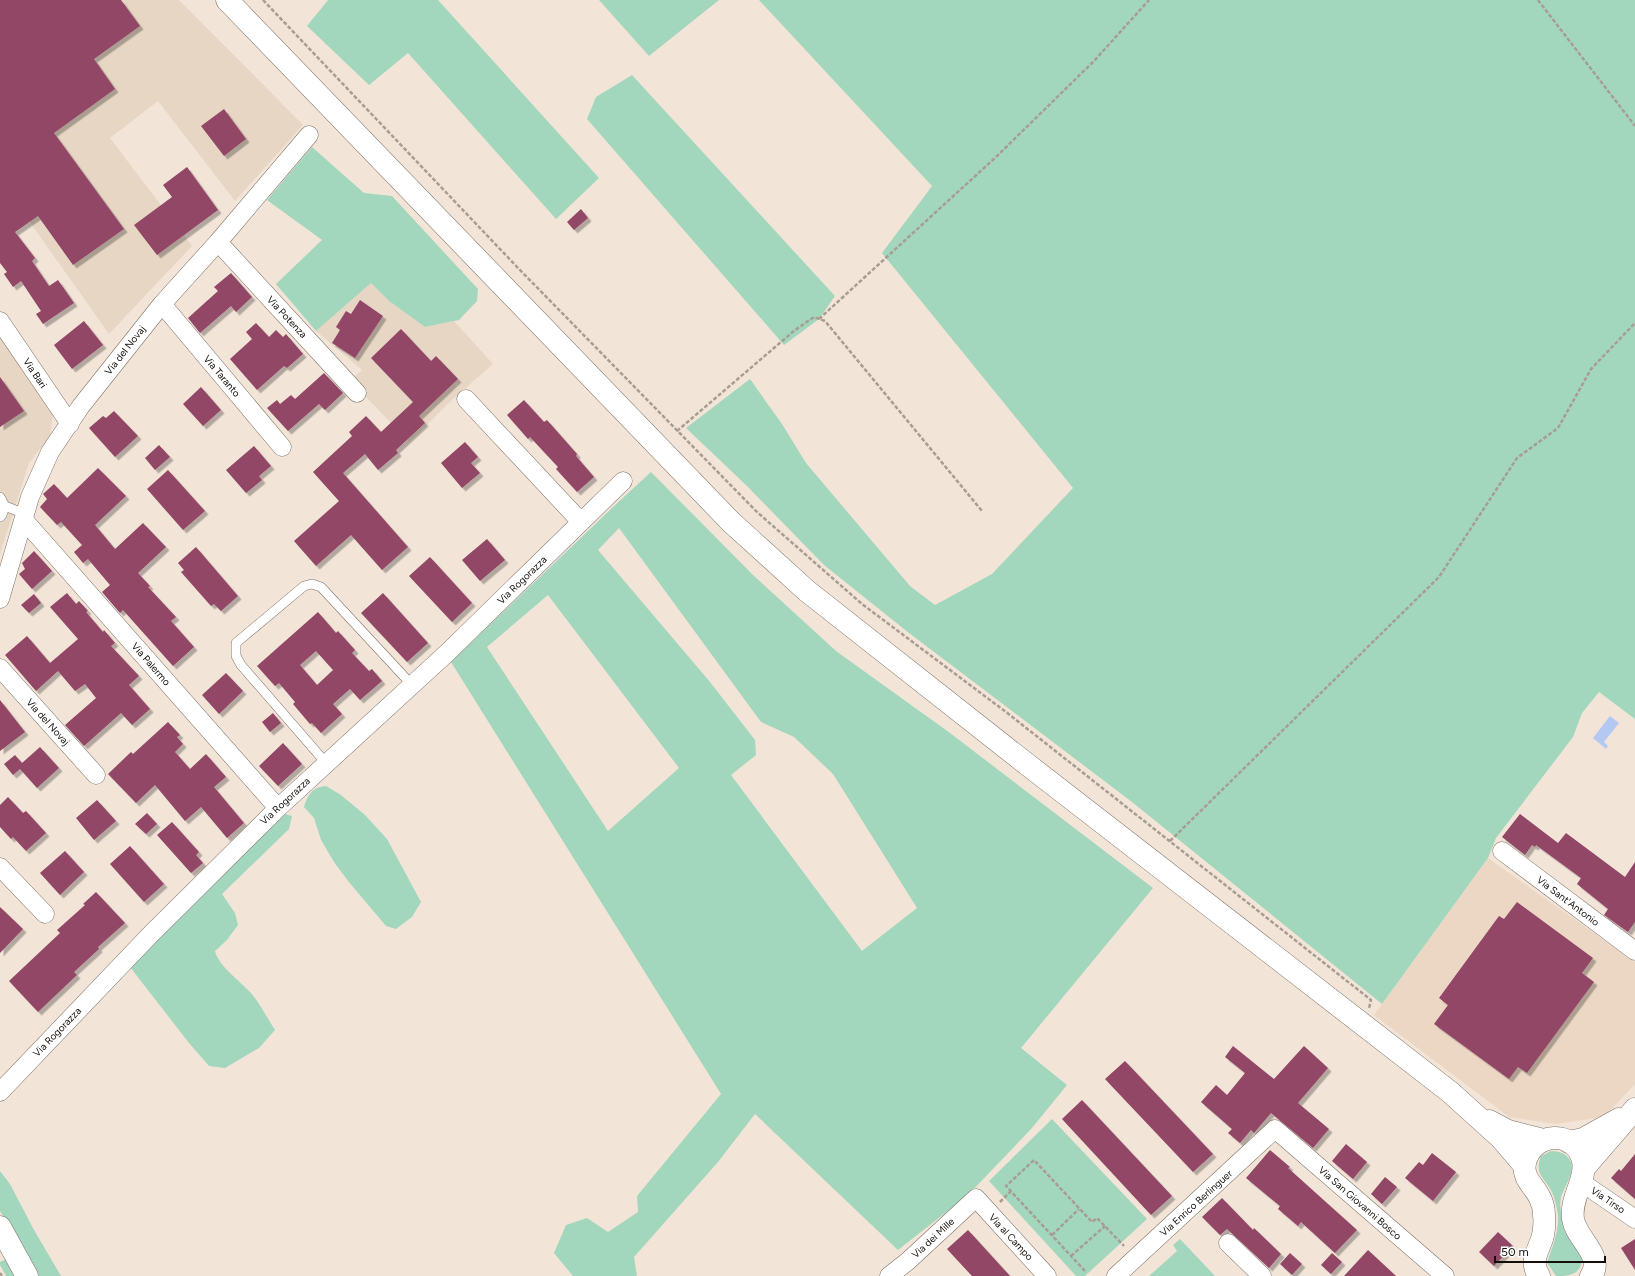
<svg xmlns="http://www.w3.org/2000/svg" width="1635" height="1276" viewBox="0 0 1635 1276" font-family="Figtree,sans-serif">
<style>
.built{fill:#ecd7c5}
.industrial{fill:#e7d6c4}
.green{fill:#a2d7be;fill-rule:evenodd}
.water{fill:#b3c9f3}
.building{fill:#914665;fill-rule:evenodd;filter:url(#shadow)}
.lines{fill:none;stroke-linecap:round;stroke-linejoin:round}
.service-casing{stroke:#7d7065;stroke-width:10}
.minor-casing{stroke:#7d7065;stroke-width:19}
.tertiary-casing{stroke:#7d7065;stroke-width:23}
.path{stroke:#a89d93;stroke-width:2.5;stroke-dasharray:4 2;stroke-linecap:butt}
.service{stroke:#fff;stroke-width:9}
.minor{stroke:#fff;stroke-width:18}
.tertiary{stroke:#fff;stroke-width:22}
.labels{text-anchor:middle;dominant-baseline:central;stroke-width:4;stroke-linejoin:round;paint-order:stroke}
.street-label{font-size:10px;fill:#130e0a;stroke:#fff}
</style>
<defs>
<filter id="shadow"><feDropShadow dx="3.5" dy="3.5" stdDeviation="0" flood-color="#0004"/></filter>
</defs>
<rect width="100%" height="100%" fill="#f3e4d8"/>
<!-- built -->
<path class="built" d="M1488,858L1635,962V1084L1604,1117L1556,1124L1509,1117L1374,1015Z"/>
<!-- industrial -->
<path class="industrial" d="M0,0H179L303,125L235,201L158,101L110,138L192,246L109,334L0,180Z
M371,283L389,301L425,327L454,321L493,364L453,399L409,442L350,380L362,370L316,331Z
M0,336L53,414L50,436L29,463L0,554Z"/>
<!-- green -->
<path class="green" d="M328,0H438L599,178L556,219L408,53L369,85L307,26Z
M599,0H719L649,56Z
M759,0H1635V719L1599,692L1582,713L1573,737L1496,838L1488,858L1382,1004L1132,802L909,633L824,565L747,486L686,428L750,379L782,424L806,463L910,586L935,605L992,574L1073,488L882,253L932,186Z
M632,75L835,296L819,319L784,345L587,119L596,97Z
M312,147L364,193L392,196L478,289L477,301L459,320L425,327L389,301L371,283L316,331L276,284L322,240L267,200Z
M651,472L753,575L836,651L950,733L1153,888L1021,1048L1067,1085L1032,1128L968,1195L898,1250L755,1114L718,1162L634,1257L637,1276H573L554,1253L566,1225L587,1218L608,1232L638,1212L637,1196L721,1094L451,662L613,507ZM619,528L761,722L794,737L833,774L917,908L862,951L731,775L756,755L755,740L710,682L598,550ZM548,595L679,768L608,831L487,647Z
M326,786L341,795L365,815L387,839L421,902L412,917L396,929L386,926L348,881L334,862L321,840L314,818L304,807C308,795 312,787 326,786Z
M285,814L292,816L289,829L222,894L235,913L238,925L227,940L215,951C219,968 244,983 255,998C262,1008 268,1019 275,1030L259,1048L225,1068L209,1066L189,1043L130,967L211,884Z
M1052,1119L1147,1219L1085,1276H1076L989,1181Z
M1551,1151C1559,1151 1568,1154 1571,1162C1575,1173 1564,1187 1561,1197C1560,1202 1560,1210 1562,1215C1563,1221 1563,1228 1566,1233C1571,1243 1586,1252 1581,1265C1577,1276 1566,1276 1556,1276L1547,1263C1552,1247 1559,1233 1558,1215C1557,1208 1555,1199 1552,1192C1544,1177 1534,1175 1541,1156Z
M0,1171L10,1184L34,1230L61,1276H37L0,1211Z
M1180,1239L1215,1276H1149L1177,1251L1173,1245Z
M9,1258L19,1276H6L0,1265V1262Z"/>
<!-- water -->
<path class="water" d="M1610,716L1619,723L1604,742L1608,746L1606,749L1593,738Z"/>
<!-- building -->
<path class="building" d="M0,0H121L140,26L94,59L115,89L54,133L124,229L73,265L38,216L15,232L35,258L32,261L49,286L58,280L74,303L43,324L36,314L41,311L21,281L13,287L4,274L7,272L0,263Z
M224,109L246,139L224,156L201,126Z
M187,167L218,210L157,255L134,225L172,197L163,185Z
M581,209L588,218L574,230L567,222Z
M231,273L252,297L236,312L231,306L200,333L188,318L218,291L214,287Z
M360,300L383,316L355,358L332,343L340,330L336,327L346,311L351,314Z
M84,321L103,345L72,369L54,345Z
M256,323L269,337L276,330L283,337L286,334L303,354L287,368L284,366L257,390L230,359L252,339L246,332Z
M401,329L431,361L436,356L458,379L419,416L425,423L396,450L398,453L378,470L365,454L343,473L408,547L382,570L351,535L316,566L294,541L339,501L313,472L352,436L349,432L366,416L381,432L413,402L371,358Z
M324,373L343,393L325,410L319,404L288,431L267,408L277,400L280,404L291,395L295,399Z
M0,377L24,411L0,427Z
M201,387L221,410L203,426L183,404Z
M524,400L544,422L547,420L577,454L576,456L594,477L577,492L556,469L558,467L530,437L528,439L507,415Z
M114,411L138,436L115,457L89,428L103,416L106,418Z
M465,442L478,457L471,463L480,473L462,488L441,463Z
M159,445L170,457L155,470L145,458Z
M254,446L271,466L259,476L262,480L246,493L226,470Z
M98,468L126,496L95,525L115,549L143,523L166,547L138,573L150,586L148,587L176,617L171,621L194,647L173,666L123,610L120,613L102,592L110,585L88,559L83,563L74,552L82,545L61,522L57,525L40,507L47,499L43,494L54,484L67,498Z
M168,470L205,511L183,530L147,489Z
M487,539L505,560L480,581L462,560Z
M196,547L238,596L221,611L214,604L211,606L181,572L184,570L178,563Z
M34,551L52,571L32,589L19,574L25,569L22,563Z
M430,557L472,603L452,622L409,576Z
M67,593L76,604L79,601L88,611L86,612L103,632L104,630L115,643L111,646L139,676L129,685L150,709L132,725L121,713L84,746L65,725L96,698L85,684L75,691L58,671L36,691L5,655L27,636L50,663L78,639L50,607Z
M383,593L428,643L407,662L361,613Z
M34,594L41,603L29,613L21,605Z
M318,612L336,633L338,631L355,650L352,653L369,671L372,669L382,681L360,700L350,689L333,704L342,714L321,733L312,723L310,724L293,704L295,702L279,683L275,686L257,666ZM316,651L333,670L317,685L300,665Z
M226,673L243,691L219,714L202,695Z
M0,700L25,732L0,751Z
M273,713L281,723L270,732L262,722Z
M168,722L180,735L177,737L183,744L175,752L190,769L206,754L226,777L214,787L244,823L227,838L201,807L185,821L155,785L136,803L108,774L131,752L133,754Z
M283,743L302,764L278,786L259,766Z
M40,747L59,768L37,788L20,769L13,775L4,764L15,755L22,763Z
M8,797L23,813L26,811L46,833L26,851L13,837L11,839L0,827V805Z
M97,800L116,821L94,840L76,818Z
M147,813L157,824L146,834L135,824Z
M1520,814L1558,843L1566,833L1625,877L1635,862V922L1628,932L1604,915L1608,909L1577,884L1581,878L1536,845L1535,847L1532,845L1525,855L1502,837Z
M172,822L199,852L196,855L203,863L191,873L157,835Z
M130,846L164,884L144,902L110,864Z
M65,851L84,872L60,895L40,873Z
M96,892L125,923L98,947L99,949L74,972L77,975L38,1012L9,981L60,933L57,930L85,905L83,904Z
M1517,902L1593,958L1582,973L1594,982L1527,1073L1518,1067L1509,1079L1434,1024L1448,1005L1439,998L1499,916L1504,919Z
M0,907L23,929L0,953Z
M1233,1046L1274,1079L1304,1046L1328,1068L1298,1103L1329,1129L1313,1148L1271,1113L1254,1133L1251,1130L1240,1143L1228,1133L1232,1129L1201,1102L1216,1085L1227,1095L1245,1073L1225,1057Z
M1125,1061L1213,1154L1193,1172L1105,1079Z
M1082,1100L1172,1196L1151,1215L1062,1119Z
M1346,1144L1367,1162L1353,1179L1332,1161Z
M1270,1150L1290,1167L1288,1168L1357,1230L1335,1253L1301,1222L1298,1226L1278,1209L1280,1206L1246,1178Z
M1432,1153L1456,1172L1433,1201L1405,1178L1419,1162L1423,1165Z
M1635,1154V1199L1611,1178L1619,1169L1621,1171Z
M1385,1177L1397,1187L1382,1204L1371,1194Z
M1222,1198L1253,1230L1254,1228L1281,1254L1269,1268L1227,1229L1220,1235L1202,1217Z
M968,1230L1010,1276H972L947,1249Z
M1498,1232L1513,1246L1494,1266L1479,1252Z
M1635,1239V1270L1621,1248Z
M1368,1250L1396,1276H1344Z
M1290,1253L1302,1264L1292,1275L1280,1264Z
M1332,1253L1342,1262L1331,1274L1321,1265Z"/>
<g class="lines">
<defs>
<path id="service" d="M0,497L5,506L25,514
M0,517L2,515L5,506
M326,763L241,665L236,656V643L304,586L312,584L321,587L412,685"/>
<path id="minor" d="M218,242L357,393
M162,304L282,447
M0,321L70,424
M466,399L581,522
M24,520L278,808
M0,599L30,497L50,452L81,406L162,304L218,242L309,135
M0,668L96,775
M1502,851L1635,951
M0,867L45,914
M0,1092L150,935L278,808L447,653L623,481
M1581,1182L1635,1219
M1228,1243L1262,1276
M889,1276L908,1261L976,1198L1047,1276
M1116,1276L1275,1129L1445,1276"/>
<path id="tertiary" d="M227,0L731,522L807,591L1028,765L1450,1092L1501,1138L1524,1165
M1489,1121L1508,1131L1543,1140
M1569,1142L1583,1139L1619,1119
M1584,1168L1635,1109
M0,1227L27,1276
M1539,1276C1530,1262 1537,1253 1542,1239C1544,1233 1545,1222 1544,1215C1544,1210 1542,1202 1540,1198C1534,1185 1522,1179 1525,1163C1532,1131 1576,1129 1583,1161C1587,1180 1570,1197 1573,1219C1576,1239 1605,1256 1591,1276"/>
</defs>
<!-- service casing -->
<use href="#service" class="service-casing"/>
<!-- minor casing -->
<use href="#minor" class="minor-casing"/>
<!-- tertiary casing -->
<use href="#tertiary" class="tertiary-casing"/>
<!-- path -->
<path class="path" d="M263,0L519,269L757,512L862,604L1006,712L1371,1000L1369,1008
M1538,0L1635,126
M819,319L996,157L1094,61L1149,0
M677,431L795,330L814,317L825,321L982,511
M1170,841L1439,577L1517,458L1558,428L1591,369L1635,323
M1000,1202L1011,1191
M1052,1235L1079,1209
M1071,1256L1105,1226
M1085,1271L1006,1186L1034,1160L1092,1222L1097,1218L1124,1246
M0,1273L2,1276"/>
<!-- service -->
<use href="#service" class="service"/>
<!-- minor -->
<use href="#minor" class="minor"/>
<!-- tertiary -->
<use href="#tertiary" class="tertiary"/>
</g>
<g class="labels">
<!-- street labels -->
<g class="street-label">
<text transform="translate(287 317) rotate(47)">Via Potenza</text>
<text transform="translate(125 350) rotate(-52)">Via del Novaj</text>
<text transform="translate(35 373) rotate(56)">Via Bari</text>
<text transform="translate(222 376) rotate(50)">Via Taranto</text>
<text transform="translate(522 580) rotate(-44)">Via Rogorazza</text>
<text transform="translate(151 664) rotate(49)">Via Palermo</text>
<text transform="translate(48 722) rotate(48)">Via del Novaj</text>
<text transform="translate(285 801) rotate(-43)">Via Rogorazza</text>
<text transform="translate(1568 901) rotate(37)">Via Sant'Antonio</text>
<text transform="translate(57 1032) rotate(-46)">Via Rogorazza</text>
<text transform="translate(1608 1200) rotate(34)">Via Tirso</text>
<text transform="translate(1196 1203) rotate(-42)">Via Enrico Berlinguer</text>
<text transform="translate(1360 1203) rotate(41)">Via San Giovanni Bosco</text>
<text transform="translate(1011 1237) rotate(47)">Via al Campo</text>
<text transform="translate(933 1238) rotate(-43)">Via dei Mille</text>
</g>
</g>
<!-- scale -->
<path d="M1495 1256v6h110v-6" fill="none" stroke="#130e0a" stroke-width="2"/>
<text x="1501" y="1256" font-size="12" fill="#130e0a" stroke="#ffffff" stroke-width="3" paint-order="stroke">50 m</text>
</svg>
